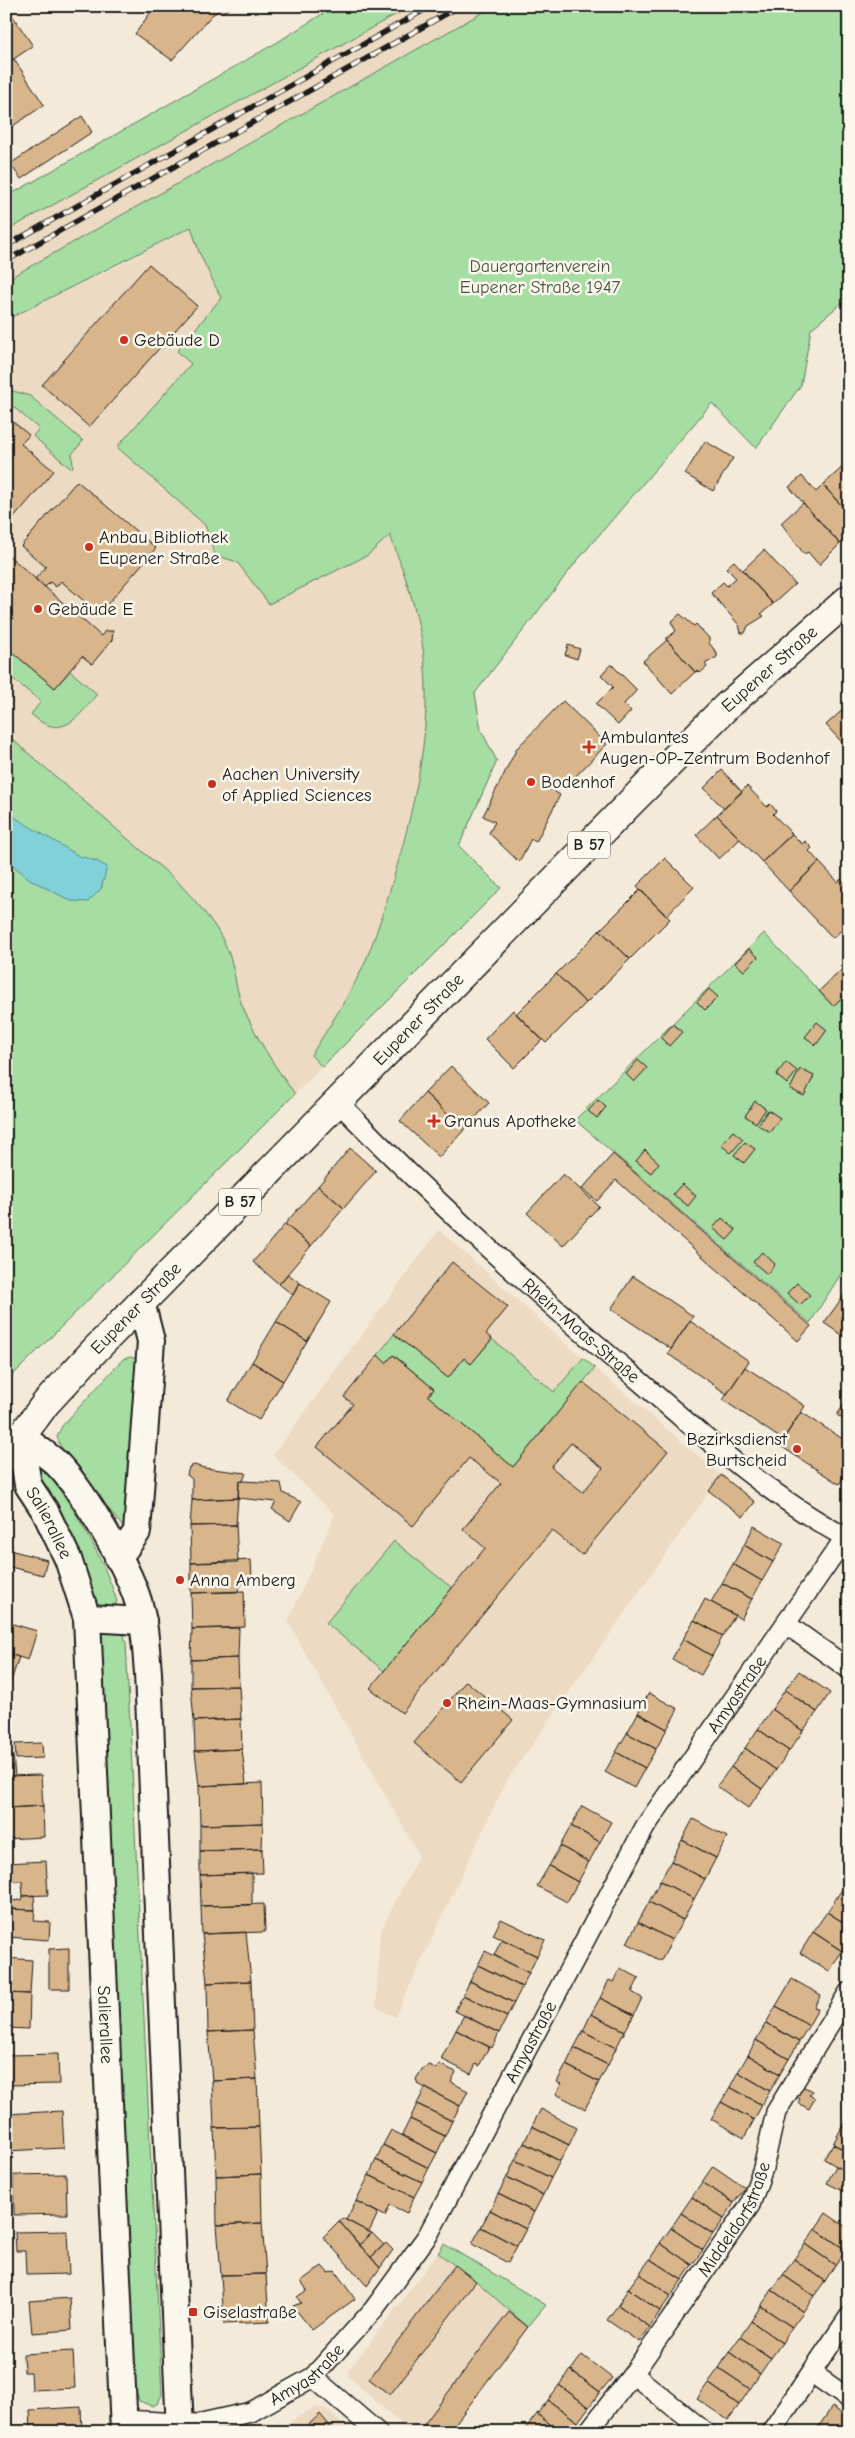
<svg xmlns="http://www.w3.org/2000/svg" width="855" height="2438" viewBox="0 0 855 2438" font-family="'Comic Neue',sans-serif">
<style>
.built{fill:#ecdac2}
.green{fill:#a5dda2;stroke:#607c5f}
.water{fill:#80d1d8;stroke:#58898d}
.building{fill:#d9b58b;stroke:#1c1c1c;fill-rule:evenodd}
.lines{fill:none;stroke-linecap:round;stroke-linejoin:round}
.street-casing{stroke:#1c1c1c;stroke-width:22}
.secondary-casing{stroke:#1c1c1c;stroke-width:30}
.primary-casing{stroke:#1c1c1c;stroke-width:31}
.street{stroke:#fbf7ec;stroke-width:19}
.secondary{stroke:#fbf7ec;stroke-width:26}
.primary{stroke:#fbf7ec;stroke-width:28}
.rail-casing{stroke:#1c1c1c;stroke-width:5.5}
.rail{stroke:#fbf7ec;stroke-width:4;stroke-dasharray:11;stroke-linecap:butt}
.poi-dot{fill:#c8321e;stroke:#fbf7ec;stroke-width:2}
.labels{text-anchor:middle;dominant-baseline:central;stroke-width:5;stroke-linejoin:round;paint-order:stroke}
.shield{fill:#fbf7ec;stroke:#5f5e5a;stroke-width:1}
.shield-label{font-size:16px;font-weight:bold;fill:#1c1c1c}
.park-label{font-size:18px;fill:#455644;stroke:#fbf7ec}
.poi-label{font-size:18px;fill:#1c1c1c;stroke:#fbf7ec;text-anchor:start}
.street-label{font-size:18px;fill:#1c1c1c;stroke:#fbf7ec}
</style>
<rect width="100%" height="100%" fill="#f4ead9"/>
<filter id="ink" filterUnits="userSpaceOnUse"><feTurbulence type="fractalNoise" baseFrequency=".02" numOctaves="2"/><feDisplacementMap in="SourceGraphic" scale="10" xChannelSelector="R" yChannelSelector="G"/><feConvolveMatrix kernelMatrix="1 2 1 2 8 2 1 2 1" color-interpolation-filters="sRGB"/></filter>
<g filter="url(#ink)">
<!-- built -->
<path class="built" d="M411,6H494L6,280V231Z
M191,227L213,284L231,313L389,534L406,578L419,623L425,668L427,714L422,760L398,861L383,914L365,960L343,1005L311,1054L322,1067L12,1376L6,1372V320L124,263Z
M439,1230L563,1341L721,1475L504,1785L395,2017L376,2007L380,1933L419,1855L288,1622L335,1515L273,1455Z
M438,2253L476,2281L528,2327L449,2432H410L348,2376L349,2370Z
M315,2407L326,2409L351,2432H286L283,2426Z"/>
<!-- green -->
<path class="green" d="M335,6H411L6,231V197L276,43Z
M494,6H849V297L811,329L801,385L756,448L712,403L576,562L475,693L481,730L497,761L459,846L501,888L322,1067L311,1055C331,1024 351,993 366,960C380,925 391,888 401,852C417,791 430,732 425,669C422,622 406,578 390,535L368,555L269,604L237,562L215,555L205,525L117,447L191,364L177,351L221,298L199,252L191,227L6,320V280Z
M10,390L30,396L83,441L72,454L73,467L70,468L33,436L39,429L9,403Z
M6,647L55,688L70,671L97,694C78,718 61,742 31,714L41,702L6,673Z
M6,734L178,882C198,904 221,928 230,957C235,972 236,990 242,1005C256,1037 274,1066 295,1094L12,1376L6,1372Z
M764,933L833,1006L849,991V1261L810,1323L575,1120Z
M394,1334L448,1378L464,1358L471,1364L492,1339L554,1392L583,1358L595,1368L513,1467L428,1396L434,1389L394,1355L386,1363L378,1355Z
M130,1357L138,1359L125,1520L122,1526L61,1447L57,1437L62,1426L123,1359Z
M39,1465C45,1469 50,1476 54,1482C81,1518 103,1559 117,1601L113,1610L95,1612L34,1466Z
M394,1541L452,1588L384,1671L326,1623Z
M117,1632L124,1635L126,1642L162,2395L157,2404L152,2406L139,2401L128,2369L100,1633Z
M444,2244L546,2305L528,2327L476,2281L438,2253Z"/>
<!-- water -->
<path class="water" d="M6,802L14,817L79,856L97,861L107,867L101,889L88,902L71,901L31,880L10,863L6,853Z"/>
<!-- building -->
<path class="building" d="M6,6L33,46L6,64Z
M155,6H231V8L222,12L220,10L212,15L172,60L135,34Z
M14,59L44,105L10,128L6,121V64Z
M82,116L92,132L21,179L10,164Z
M149,264L197,306L89,427L42,385Z
M6,416L29,435L21,444L54,471L6,527Z
M705,441L733,458L713,491L685,474Z
M848,462L849,463V514L823,485Z
M802,476L816,492L823,485L849,514V536L840,544L789,487Z
M77,481L156,548L99,614L61,581L56,587L50,582L45,587L35,579L46,567L21,546Z
M803,503L840,544L819,565L808,552L804,554L781,523Z
M764,550L795,584L773,604L743,570Z
M6,553L101,636L105,631H113L112,640L92,664L82,656L55,688L6,647Z
M734,561L773,604L761,614L764,616L748,626L745,633H741L739,625L711,593L723,582L727,586L736,578L726,568Z
M680,614L694,626L696,624L709,638V643L717,653V657L705,664L707,667L700,673L698,671L695,672L666,639L676,631L671,622Z
M667,640L695,672L672,694L643,661Z
M568,645L580,649L577,659L565,655Z
M611,664L637,690L624,704L631,711L618,725L596,704L613,687L601,675Z
M563,701L607,744L571,781L567,777L560,784L555,792L560,795L536,842L531,839L519,862L489,833L495,822L483,816L517,748Z
M849,704V750L826,725Z
M722,770L742,792L724,809L704,788Z
M747,786L767,807L770,804L772,806L776,811L773,814L792,834L762,862L717,815Z
M717,815L740,839L719,859L696,835Z
M792,834L802,844L805,841L812,848L809,851L819,862L789,891L762,862Z
M665,858L694,887L666,916L637,886Z
M819,862L838,882L841,879L847,886L844,889L849,894V923L833,938L789,891Z
M640,890L670,919L630,959L600,930Z
M600,930L630,959L586,1003L556,974Z
M749,949L758,957L744,971L735,963Z
M849,963V991L833,1006L819,991Z
M556,974L586,1003L546,1043L516,1014Z
M709,989L718,997L705,1010L697,1002Z
M513,1010L542,1040L514,1068L485,1039Z
M817,1022L827,1030L816,1045L805,1037Z
M673,1024L682,1032L669,1046L661,1038Z
M638,1060L647,1068L634,1082L626,1074Z
M786,1062L797,1071L787,1084L776,1075Z
M451,1066L489,1103L464,1130L425,1093Z
M800,1069L814,1076L804,1096L790,1089Z
M425,1093L464,1130L439,1157L400,1121Z
M598,1100L606,1107L597,1118L588,1111Z
M755,1101L766,1109L756,1123L745,1116Z
M768,1110L780,1118L770,1132L758,1125Z
M733,1131L743,1139L731,1153L721,1145Z
M745,1142L755,1149L744,1163L734,1155Z
M350,1148L376,1171L344,1208L318,1186Z
M645,1150L659,1163L651,1173L636,1161Z
M613,1154L811,1326L798,1341L616,1180L597,1201L582,1189Z
M563,1174L599,1206L563,1246L527,1213Z
M682,1184L696,1196L688,1206L673,1194Z
M318,1186L344,1208L311,1246L285,1224Z
M722,1218L736,1230L727,1240L713,1228Z
M285,1224L311,1246L279,1284L253,1262Z
M762,1252L775,1264L767,1274L753,1262Z
M452,1262L508,1307L486,1334L492,1339L471,1364L464,1358L448,1378L394,1334Z
M288,1274L300,1283L293,1295L279,1284Z
M633,1276L693,1316L671,1349L611,1309Z
M300,1283L331,1302L307,1341L276,1322Z
M797,1283L810,1295L800,1305L787,1293Z
M847,1291L849,1292V1340L824,1323Z
M690,1321L749,1361L727,1394L668,1354Z
M276,1322L307,1341L283,1381L252,1362Z
M378,1355L386,1363L393,1355L434,1389L428,1396L513,1467L583,1382L668,1451L582,1555L552,1530L402,1713L370,1688L485,1548L463,1529L501,1483L469,1458L413,1526L317,1447L353,1404L344,1397ZM571,1443L603,1468L583,1492L551,1467Z
M252,1362L283,1381L259,1420L228,1401Z
M745,1367L805,1406L783,1440L723,1400Z
M848,1399L849,1400V1423L837,1415Z
M801,1412L849,1443V1470L839,1484L779,1445Z
M194,1465L204,1468L246,1473L243,1481L239,1482L238,1498L192,1500V1479L187,1475L189,1467Z
M721,1475L755,1502L743,1517L709,1491Z
M243,1481L281,1483L283,1493L301,1502L290,1521L272,1509L276,1502L238,1498L239,1482Z
M238,1498L236,1525L190,1526L192,1500Z
M236,1525L238,1562L191,1563L190,1526Z
M754,1526L784,1543L773,1562L744,1545Z
M744,1545L773,1562L762,1581L733,1564Z
M6,1549L47,1560L43,1575L6,1566Z
M251,1560L252,1579H245L237,1592L191,1593V1563Z
M733,1564L762,1581L752,1599L722,1583Z
M722,1583L752,1599L741,1619L711,1602Z
M244,1591L245,1627L192,1629L191,1593Z
M705,1599L735,1615L723,1636L694,1620Z
M694,1620L723,1636L712,1656L683,1639Z
M6,1622L37,1631L28,1660L6,1653Z
M239,1628L238,1658L191,1660L192,1629Z
M683,1639L712,1656L701,1675L672,1659Z
M6,1653L19,1657L6,1696Z
M238,1658L239,1686L191,1687V1660Z
M799,1671L830,1693L817,1712L785,1690Z
M466,1681L513,1720L461,1782L414,1743Z
M239,1686L241,1719L194,1721L191,1687Z
M785,1690L817,1712L803,1731L772,1709Z
M649,1693L678,1709L667,1729L638,1713Z
M772,1709L803,1731L789,1751L758,1729Z
M638,1713L667,1729L656,1749L627,1733Z
M241,1719L242,1749L195,1751L194,1721Z
M758,1729L789,1751L776,1770L745,1748Z
M627,1733L656,1749L645,1768L616,1752Z
M42,1743L43,1758L16,1759L15,1744Z
M745,1748L776,1770L762,1789L731,1767Z
M242,1749L246,1784L199,1786L195,1751Z
M616,1752L645,1768L634,1788L605,1772Z
M6,1755H13L15,1776H6Z
M731,1767L762,1789L748,1808L717,1786Z
M41,1775L43,1806L6,1808V1776Z
M262,1783L263,1823L200,1825L199,1786Z
M43,1806L44,1837L6,1839V1808Z
M582,1806L611,1822L600,1842L571,1826Z
M693,1819L727,1837L716,1858L682,1840Z
M263,1823L262,1849L200,1851V1825Z
M571,1826L600,1842L589,1862L560,1846Z
M682,1840L716,1858L705,1879L671,1861Z
M560,1846L589,1862L578,1882L549,1866Z
M262,1849L263,1873L200,1875V1851Z
M46,1861L48,1895L23,1896L22,1881H6V1863Z
M671,1861L705,1879L694,1899L660,1881Z
M549,1866L578,1882L567,1902L537,1886Z
M252,1873V1905L201,1906L200,1875Z
M849,1879V1896L841,1891Z
M660,1881L694,1899L683,1920L649,1902Z
M841,1891L849,1896V1926L827,1912Z
M34,1895L35,1910L9,1909L10,1901L22,1900L23,1896Z
M649,1902L683,1920L672,1940L638,1922Z
M264,1904L265,1932L202,1934L201,1906Z
M9,1909L35,1910L34,1921L50,1922L49,1940L7,1937Z
M827,1912L849,1926V1941L842,1951L813,1932Z
M501,1919L545,1940L537,1956L493,1935Z
M638,1922L672,1940L661,1961L627,1943Z
M246,1932L251,1981L207,1983L202,1934Z
M813,1932L842,1951L829,1972L800,1953Z
M502,1939L537,1956L529,1973L494,1955Z
M69,1948V1989H49V1949Z
M485,1951L529,1973L522,1987L478,1965Z
M6,1958L32,1960L30,1994L6,1993Z
M478,1965L522,1987L514,2003L470,1981Z
M620,1968L639,1978L632,1992L642,1998L634,2015L600,1998L609,1980L613,1982Z
M792,1979L821,1995L814,2007L818,2009L809,2025L776,2006Z
M251,1981L253,2030L208,2032L207,1983Z
M470,1981L514,2003L507,2017L463,1995Z
M6,1993L30,1994L29,2029L6,2028Z
M463,1995L507,2017L499,2033L455,2011Z
M600,1998L634,2015L625,2031L591,2014Z
M776,2006L809,2025L799,2042L766,2023Z
M591,2014L625,2031L616,2048L583,2031Z
M464,2015L499,2033L492,2048L456,2030Z
M766,2023L799,2042L789,2059L756,2040Z
M253,2030L257,2079L212,2081L208,2032Z
M456,2030L489,2047L479,2066L476,2064L471,2074L441,2059Z
M583,2031L616,2048L608,2065L574,2048Z
M756,2040L789,2059L780,2074L748,2055Z
M574,2048L608,2065L599,2082L566,2065Z
M58,2054L59,2084L9,2085L8,2055Z
M748,2055L780,2074L770,2091L738,2072Z
M439,2064L456,2072L451,2082L468,2091L460,2106L418,2084L416,2079L423,2068L429,2065L437,2069Z
M566,2065L599,2082L585,2109L556,2094L561,2084L557,2082Z
M738,2072L770,2091L762,2105L730,2087Z
M257,2079L259,2127L214,2128L212,2081Z
M802,2086L812,2091L809,2095L815,2098L809,2109L798,2103L800,2099L797,2097Z
M730,2087L762,2105L754,2120L721,2102Z
M425,2088L460,2106L452,2121L417,2104Z
M721,2102L754,2120L744,2138L711,2119Z
M417,2104L452,2121L445,2136L410,2119Z
M541,2109L577,2128L569,2145L532,2126Z
M62,2111L64,2148L6,2151V2114Z
M849,2114V2131L842,2127Z
M410,2119L445,2136L437,2153L402,2135Z
M532,2126L569,2145L560,2161L524,2143Z
M259,2127L261,2174L216,2176L214,2128Z
M842,2127L849,2131V2152L833,2144Z
M391,2130L437,2153L429,2168L383,2145Z
M524,2143L560,2161L551,2178L515,2160Z
M833,2144L849,2152V2173L824,2159Z
M383,2145L429,2168L422,2182L376,2160Z
M376,2160L422,2182L414,2197L369,2175Z
M515,2160L551,2178L543,2195L507,2177Z
M713,2166L745,2188L734,2203L702,2182Z
M836,2166L849,2173V2194L827,2183Z
M66,2174L67,2214L14,2215L13,2175Z
M261,2174L262,2223L217,2225L216,2176Z
M369,2175L414,2197L407,2213L390,2205L385,2216L356,2201Z
M507,2177L543,2195L534,2212L498,2194Z
M702,2182L734,2203L724,2219L692,2197Z
M498,2194L534,2212L526,2229L490,2210Z
M692,2197L724,2219L713,2234L681,2213Z
M356,2201L378,2213L369,2232L346,2220Z
M490,2210L526,2229L517,2246L481,2227Z
M681,2213L713,2234L703,2250L671,2228Z
M826,2213L849,2229V2246L846,2250L815,2229Z
M342,2218L369,2232L372,2233L359,2245L339,2221Z
M339,2221L380,2268L367,2286L323,2237Z
M262,2223L266,2274L221,2275L217,2225Z
M481,2227L517,2246L508,2263L472,2244Z
M671,2228L703,2250L692,2265L660,2243Z
M815,2229L846,2250L835,2265L805,2244Z
M67,2231L69,2274L26,2275L25,2251H16L15,2232Z
M372,2233L384,2245L371,2257L359,2245Z
M386,2243L393,2250L380,2268L371,2257Z
M660,2243L692,2265L682,2280L650,2259Z
M805,2244L835,2265L825,2281L794,2259Z
M650,2259L682,2280L671,2296L639,2274Z
M794,2259L825,2281L814,2296L783,2275Z
M455,2265L476,2281L390,2395L369,2379Z
M322,2266L328,2273L335,2271L355,2299L312,2330L293,2306L301,2303L297,2297L307,2290L301,2281Z
M266,2274L269,2322L224,2324L221,2275Z
M639,2274L671,2296L660,2311L628,2289Z
M783,2275L814,2296L803,2312L772,2290Z
M628,2289L660,2311L650,2327L618,2305Z
M772,2290L803,2312L792,2327L761,2306Z
M70,2298L72,2330L32,2333L29,2301Z
M618,2305L650,2327L639,2342L607,2320Z
M761,2306L792,2327L782,2343L751,2321Z
M509,2312L528,2327L449,2432H428L422,2427Z
M751,2321L782,2343L771,2358L740,2337Z
M740,2337L771,2358L760,2374L729,2352Z
M73,2351L75,2388L32,2390L31,2372H24L23,2354Z
M729,2352L760,2374L750,2389L719,2368Z
M582,2355L612,2378L600,2392L571,2370Z
M719,2368L750,2389L739,2405L708,2383Z
M571,2370L600,2392L589,2407L559,2385Z
M708,2383L739,2405L728,2420L697,2399Z
M559,2385L589,2407L578,2422L548,2400Z
M548,2400L578,2422L570,2432H560L537,2414Z
M81,2407L82,2432H21L31,2431L30,2410Z
M832,2407L849,2418V2432H815Z
M320,2414L335,2432H301Z
M537,2414L560,2432H529L525,2429Z"/>
<g class="lines">
<defs>
<g id="street">
<path id="s1" d="M337,1101C433,1200 537,1295 643,1384C706,1439 771,1497 845,1537"/>
<path d="M786,1624L849,1669"/>
<path d="M812,2373L849,2399"/>
<path d="M633,2374L705,2432"/>
<path d="M313,2377L377,2432"/>
<path id="s2" d="M124,2420L197,2424L251,2412L313,2377L374,2309L428,2235L645,1827L849,1532"/>
<path id="s3" d="M588,2432L633,2374L750,2205L763,2168L776,2112L849,1992"/>
<path d="M771,2432L849,2317"/>
</g>
<g id="secondary">
<path d="M20,1435C31,1444 43,1452 54,1461C81,1486 127,1565 138,1601C145,1624 146,1649 148,1673L180,2432"/>
<path id="s4" d="M20,1435L28,1485L45,1511L68,1559L87,1618L124,2432"/>
<path d="M118,1558L137,1532L151,1341L141,1302"/>
<path d="M87,1618L143,1621"/>
</g>
<g id="primary">
<path id="s5" d="M6,1457L46,1403L95,1350L631,802L727,706L849,599"/>
</g>
</defs>
<!-- street casing -->
<use href="#street" class="street-casing"/>
<!-- secondary casing -->
<use href="#secondary" class="secondary-casing"/>
<!-- primary casing -->
<use href="#primary" class="primary-casing"/>
<!-- street -->
<use href="#street" class="street"/>
<!-- secondary -->
<use href="#secondary" class="secondary"/>
<!-- primary -->
<use href="#primary" class="primary"/>
<defs>
<path id="rail" d="M6,246L431,6
M6,261L460,6"/>
</defs>
<!-- rail casing -->
<use href="#rail" class="rail-casing"/>
<!-- rail -->
<use href="#rail" class="rail"/>
</g>
</g>
<!-- markers -->
<g class="poi-dot">
<circle cx="124" cy="340" r="5"/>
<circle cx="89" cy="547" r="5"/>
<circle cx="38" cy="609" r="5"/>
<path d="M586.5 739.5h5v5h5v5h-5v5h-5v-5h-5v-5h5z"/>
<circle cx="531" cy="782" r="5"/>
<circle cx="212" cy="784" r="5"/>
<path d="M431.5 1113.5h5v5h5v5h-5v5h-5v-5h-5v-5h5z"/>
<circle cx="797" cy="1449" r="5"/>
<circle cx="180" cy="1580" r="5"/>
<circle cx="447" cy="1703" r="5"/>
<rect x="188" y="2307" width="10" height="10" rx="2.5"/>
</g>
<g class="labels">
<!-- shield labels -->
<g class="shield">
<rect x="568" y="831.5" width="42" height="27" rx="4"/>
<rect x="219" y="1188.5" width="42" height="27" rx="4"/>
</g>
<g class="shield-label">
<text x="589" y="845">B 57</text>
<text x="240" y="1202">B 57</text>
</g>
<!-- park labels -->
<g class="park-label">
<text x="540" y="266">Dauergartenverein<tspan x="540" dy="21">Eupener Straße 1947</tspan></text>
</g>
<!-- poi labels -->
<g class="poi-label">
<text x="134" y="340">Gebäude D</text>
<text x="99" y="537">Anbau Bibliothek<tspan x="99" dy="21">Eupener Straße</tspan></text>
<text x="48" y="609">Gebäude E</text>
<text x="600" y="737">Ambulantes<tspan x="600" dy="21">Augen-OP-Zentrum Bodenhof</tspan></text>
<text x="222" y="774">Aachen University<tspan x="222" dy="21">of Applied Sciences</tspan></text>
<text x="541" y="782">Bodenhof</text>
<text x="444" y="1121">Granus Apotheke</text>
<text x="787" y="1439" text-anchor="end">Bezirksdienst<tspan x="787" dy="21">Burtscheid</tspan></text>
<text x="190" y="1580">Anna Amberg</text>
<text x="457" y="1703">Rhein-Maas-Gymnasium</text>
<text x="203" y="2312">Giselastraße</text>
</g>
<!-- street labels -->
<g class="street-label">
<text stroke="none"><textPath href="#s5" startOffset="1098">Eupener Straße</textPath></text>
<text stroke="none"><textPath href="#s5" startOffset="602">Eupener Straße</textPath></text>
<text stroke="none"><textPath href="#s5" startOffset="198">Eupener Straße</textPath></text>
<text stroke="none"><textPath href="#s1" startOffset="335">Rhein-Maas-Straße</textPath></text>
<text stroke="none"><textPath href="#s4" startOffset="94">Salierallee</textPath></text>
<text stroke="none"><textPath href="#s2" startOffset="1006">Amyastraße</textPath></text>
<text stroke="none"><textPath href="#s4" startOffset="604">Salierallee</textPath></text>
<text stroke="none"><textPath href="#s2" startOffset="601">Amyastraße</textPath></text>
<text stroke="none"><textPath href="#s3" startOffset="259">Middeldorfstraße</textPath></text>
<text stroke="none"><textPath href="#s2" startOffset="196">Amyastraße</textPath></text>
</g>
</g>
<!-- margin -->
<rect width="855" height="2438" fill="none" stroke="#fbf7ec" stroke-width="25"/>
<rect x="12" y="12" width="830" height="2413" fill="none" stroke="#1c1c1c" stroke-width="2" filter="url(#ink)"/>
</svg>
